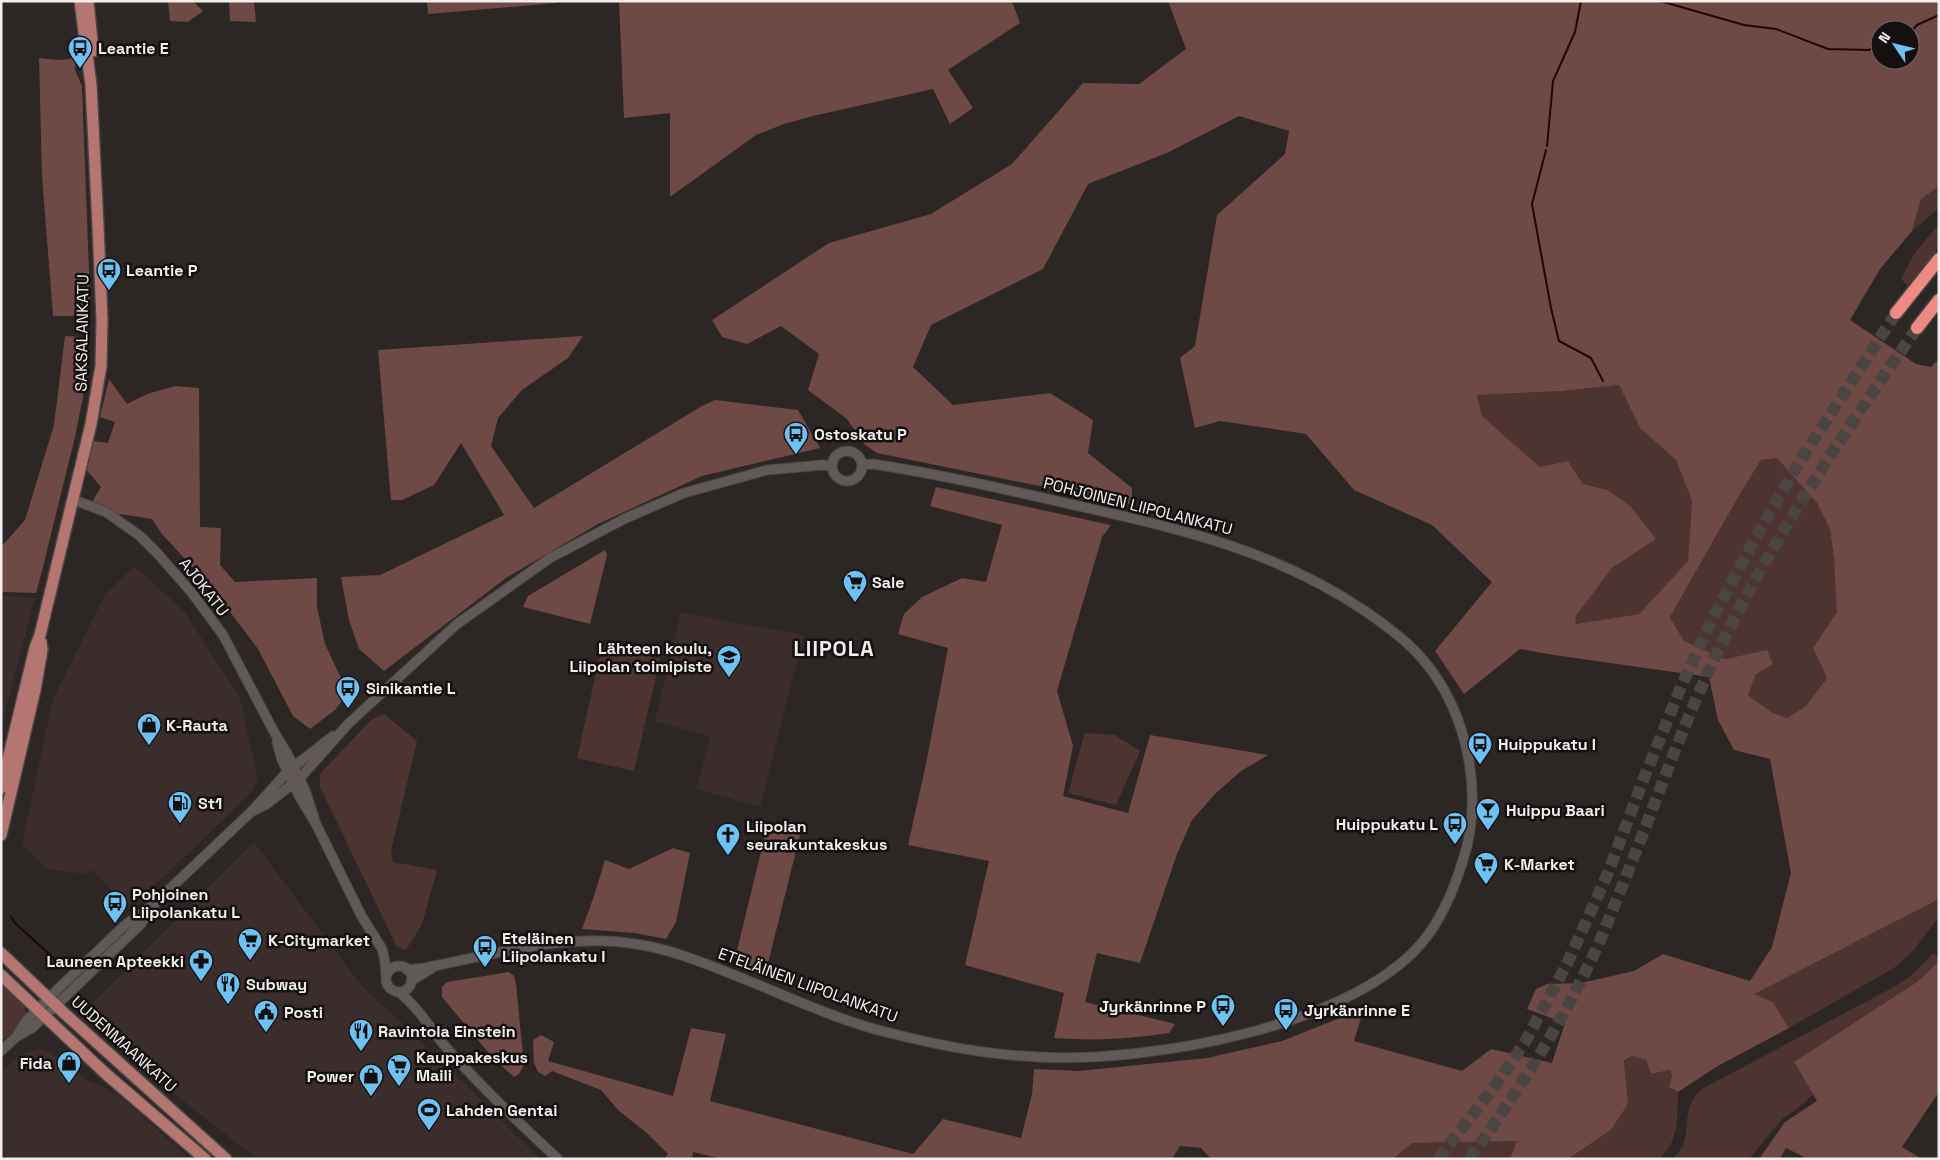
<svg xmlns="http://www.w3.org/2000/svg" width="1940" height="1160" viewBox="0 0 1940 1160" font-family="'Space Grotesk',sans-serif">
<style>
.built{fill:#3b2d2c}
.green{fill:#4e3431}
.forest{fill:#6f4945;fill-rule:evenodd}
.lines{fill:none;stroke-linecap:round;stroke-linejoin:round}
.stream{stroke:#240505;stroke-width:2}
.highway-tunnel{stroke:#4a4443;stroke-width:12;stroke-dasharray:12 6;stroke-linecap:butt}
.minor-casing{stroke:#4a4544;stroke-width:11}
.major-casing{stroke:#4a4544;stroke-width:14}
.highway-casing{stroke:#4a4544;stroke-width:15}
.minor{stroke:#615958;stroke-width:9}
.major{stroke:#b57671;stroke-width:11}
.highway{stroke:#ed8a81;stroke-width:12}
.labels{text-anchor:middle;dominant-baseline:central;stroke-width:5;stroke-linejoin:round;paint-order:stroke}
.poi-label{font-size:16px;font-weight:bold;fill:#f3eeee;stroke:#13100f;text-anchor:start}
.street-label{font-size:16px;fill:#f3eeee;stroke:#13100f}
.district-label{font-size:21px;font-weight:bold;letter-spacing:1px;fill:#f3eeee;stroke:#13100f}
</style>
<rect width="100%" height="100%" fill="#2c2625"/>
<!-- built -->
<path class="built" d="M134,566L184,611L240,698L258,779L250,794L157,883L128,906L91,869L86,874L46,869L22,844L53,699L105,594Z
M1,596L35,598L1,726Z
M681,613L804,635L760,807L696,789L711,737L655,721Z
M254,842L361,985L461,1080L540,1159H257L176,1095L132,1050L93,1003Z
M42,1049L50,1052L89,1081L103,1087L124,1100L190,1159H9L1,1151V1072L17,1056L29,1051Z"/>
<!-- green -->
<path class="green" d="M1939,185V208L1912,231L1921,199Z
M1939,224V248L1908,286L1901,279L1914,254Z
M1619,385L1640,428L1676,460L1692,501L1688,561L1639,614L1576,624L1574,617L1612,568L1656,539L1608,490L1583,484L1568,461L1540,467L1482,416L1477,395L1562,391Z
M1777,458L1817,503L1830,529L1834,560L1838,612L1813,648L1827,678L1806,706L1787,718L1771,712L1748,695L1756,674L1767,650L1725,659L1684,641L1670,617L1741,492L1761,460Z
M602,646L660,659L634,771L577,758Z
M384,714L417,741L391,851L393,862L437,870L422,924L406,950L397,947L320,787V774L371,720Z
M1085,733L1115,735L1140,751L1116,805L1068,793Z
M1939,899V917L1912,952L1894,968L1789,1028L1773,1002L1753,994Z
M1933,953L1939,957V961L1917,982L1794,1063L1813,1094L1803,1104L1781,1120L1749,1159H1672C1676,1155 1682,1149 1684,1143C1690,1120 1682,1108 1702,1089L1890,989L1911,976Z
M1,982C10,990 32,1005 24,1020C20,1028 8,1036 1,1042Z
M1632,1056L1646,1060L1651,1074L1670,1070L1672,1075L1669,1087L1678,1092C1677,1118 1680,1140 1659,1159H1568L1611,1130L1628,1104L1624,1062Z
M1518,1141L1510,1159H1392L1412,1143Z"/>
<!-- forest -->
<path class="forest" d="M168,1H193L203,11L188,22L170,21Z
M229,1H254L256,22L230,21Z
M427,1H558L556,3L428,14Z
M619,1H1011L1013,4L1020,23L948,70L973,108L950,124L933,89L813,116L784,124L756,135L670,197V113L624,118Z
M1168,1H1939V186L1921,199L1912,231L1880,269L1850,320L1916,364L1931,367L1939,359V899L1754,994L1773,1002L1789,1028L1716,1067L1678,1092L1669,1087L1672,1075L1670,1070L1651,1074L1646,1060L1632,1056L1624,1061L1628,1104L1611,1130L1568,1159H1510L1517,1141L1412,1143L1393,1159H1211L1201,1148L1180,1146L1172,1159H722L693,1152L692,1159H664L668,1154L648,1134L618,1110L601,1090L552,1071L545,1076L538,1072L534,1063L533,1040L541,1035L554,1042L548,1061L673,1096L691,1028L726,1034L710,1101L913,1154L943,1119L1021,1138L1032,1094L1034,1069L1079,1071L1207,1058L1282,1041L1345,1016L1362,1015L1354,1041L1462,1071L1491,1049L1552,1063L1565,1023L1527,1009L1536,989L1547,984L1581,983L1634,971L1663,954L1750,981L1772,947L1791,873L1770,759L1734,750L1718,720L1709,677L1554,655L1520,649L1464,694L1435,651L1492,582L1432,525L1354,490L1306,434L1220,421L1195,428L1180,358L1195,346L1217,215L1285,154L1289,131L1239,116L1167,153L1088,184L1043,269L931,325L913,367L953,405L1050,393L1093,420L1088,453L1132,488V505L877,453L864,444L847,419L808,390L819,354L781,326L747,344L722,337L712,320L829,243L931,214L1012,164L1083,83L1139,84L1186,49ZM1880,30H1910V60H1880ZM1619,385L1640,428L1676,460L1692,501L1688,561L1639,614L1576,624L1575,617L1612,568L1656,539L1631,507L1608,490L1583,484L1568,461L1540,467L1482,416L1477,395L1562,391ZM1777,458L1817,503L1830,529L1834,560L1837,612L1813,648L1827,678L1806,706L1787,718L1771,712L1748,695L1756,674L1773,664L1767,650L1725,659L1684,641L1670,617L1741,492L1761,460Z
M74,53H77L75,70L82,86L90,298L88,305L73,316H53L42,176L39,58L58,60L71,59Z
M65,336L81,337L87,377L75,437L40,579L36,593L1,592V547L25,520L54,425Z
M583,336L568,358L522,390L498,418L491,446L534,508L702,406L715,400L798,410L820,448L702,476L598,524L506,578L384,671L359,649L349,620L341,577L380,575L504,515L461,443L434,485L402,500H391L378,350Z
M109,379L127,404L147,394L175,386L199,388L200,527L221,528L220,565L235,582L317,578V607L325,644L348,693L335,710L310,729L293,716L258,649L212,588L162,534L152,519L121,514L118,517L92,502L101,487L85,468L93,441L108,443L115,422L100,417Z
M936,487L1111,525L1102,537L1057,691L1073,746L1063,796L1128,813L1150,735L1268,755L1241,771L1215,794L1192,820L1177,854L1140,963L1097,953L1085,1002L1175,1024L1169,1033C1128,1039 1095,1041 1054,1038L1064,993L965,965L989,861L908,845L926,764L948,648L898,634L904,614L922,597L962,578L986,582L1002,525L930,506Z
M605,550L607,555L590,624L523,607L528,596Z
M783,830H790L800,835L768,963L786,969L782,979L774,980L734,963L766,831L774,833Z
M673,848L690,853L676,922L666,939L635,933L582,929L594,896L605,860L629,869Z
M1939,961V1092L1902,1147L1922,1159H1808L1786,1148L1780,1159H1759L1785,1122L1817,1101L1794,1062L1917,982Z
M509,972L514,976L516,984L524,1065L519,1074L514,1077L493,1058L442,997V987L447,982Z"/>
<g class="lines">
<!-- stream -->
<path class="stream" d="M1660,1L1744,25L1776,29L1828,49L1868,50L1880,47
M1910,33L1917,25L1939,15
M1547,146L1553,81L1575,32L1581,1
M1546,150L1532,204L1551,308L1559,341L1591,358L1603,381
M11,917L15,923L59,963"/>
<!-- highway-tunnel -->
<path class="highway-tunnel" d="M1438,1159L1497,1083L1525,1042L1568,962L1608,873L1644,778L1681,687L1713,617L1756,537L1800,461L1896,313
M1469,1159C1516,1095 1559,1028 1593,956C1602,937 1609,918 1617,899C1645,831 1669,762 1698,695C1755,564 1836,444 1917,328"/>
<defs>
<path id="minor" d="M832 466a15 15 0 1 1 30 0a15 15 0 1 1-30 0Z
M74,500L106,512L140,536L158,554L192,593L223,635L273,730L288,755L305,790L316,824
M277,742L282,760L299,796L316,824L361,915L382,949L385,961L386,976
M251,812L267,804L300,778L349,723L457,624L550,558L626,518L684,493L767,470L822,465L831,466
M386 979a13 13 0 1 1 26 0a13 13 0 1 1-26 0Z
M407,970L424,968C494,955 564,932 636,944C669,949 699,961 729,973C783,994 837,1021 894,1034C941,1046 990,1055 1039,1057C1146,1063 1361,1027 1428,935C1447,909 1459,876 1467,846C1482,780 1464,704 1418,654C1402,637 1384,624 1365,611C1278,552 1185,530 1083,507C1013,491 944,475 873,464L862,465
M411,981L432,968
M399,992C422,1011 432,1032 451,1053C485,1090 521,1125 558,1159
M18,1036L32,1028L44,1017L141,924L151,909
M1,1051L17,1036L25,1022L59,988L124,926L153,905L176,883L251,812L288,771L333,736"/>
<path id="major" d="M88,1L93,51
M1,788L35,648L40,635L91,424L101,366L102,319L98,226L91,85L80,1
M1,835L35,690L42,650L41,642
M1,953L64,1013L226,1159
M1,975L106,1074L205,1159"/>
<path id="highway" d="M1896,313L1939,259
M1917,328L1939,300"/>
</defs>
<!-- minor casing -->
<use href="#minor" class="minor-casing"/>
<!-- major casing -->
<use href="#major" class="major-casing"/>
<!-- highway casing -->
<use href="#highway" class="highway-casing"/>
<!-- minor -->
<use href="#minor" class="minor"/>
<!-- major -->
<use href="#major" class="major"/>
<!-- highway -->
<use href="#highway" class="highway"/>
</g>
<!-- icons -->
<defs>
<symbol id="bus-pin" viewBox="-11 -11 22 30"><path d="M0 17L-7.5 6A9.5 9.5 0 1 1 7.5 6Z" fill="#6ec2f3" stroke="#13100f"/><path d="M-5-6H5V4H4V6H2V4H-2V6H-4V4H-5ZM-3.5-4V0h7V-4ZM-3.5 1.2v1.5H-2V1.2ZM2 1.2v1.5H3.5V1.2Z" fill="#111"/></symbol>
<symbol id="supermarket-pin" viewBox="-11 -11 22 30"><path d="M0 17L-7.5 6A9.5 9.5 0 1 1 7.5 6Z" fill="#6ec2f3" stroke="#13100f"/><path d="M-6-5.5h2.5l.6 2H6L4.5 2H-2.5L-4.4-4H-6ZM-1.5 3.2a1.3 1.3 0 1 0 .1 0ZM3 3.2a1.3 1.3 0 1 0 .1 0Z" fill="#111"/></symbol>
<symbol id="school-pin" viewBox="-11 -11 22 30"><path d="M0 17L-7.5 6A9.5 9.5 0 1 1 7.5 6Z" fill="#6ec2f3" stroke="#13100f"/><path d="M0-5L7-2L0 1L-7-2ZM-4 1L0 2.5L4 1V4Q0 6-4 4Z" fill="#111"/></symbol>
<symbol id="shop-pin" viewBox="-11 -11 22 30"><path d="M0 17L-7.5 6A9.5 9.5 0 1 1 7.5 6Z" fill="#6ec2f3" stroke="#13100f"/><path d="M-5-2.5h2.3a2.7 3.5 0 0 1 5.4 0H5L5.5 6h-11ZM-1.5-2.5h3a1.5 2.3 0 0 0-3 0Z" fill="#111"/></symbol>
<symbol id="fuel-pin" viewBox="-11 -11 22 30"><path d="M0 17L-7.5 6A9.5 9.5 0 1 1 7.5 6Z" fill="#6ec2f3" stroke="#13100f"/><path d="M-5.5-6h7V0h2V4h1.3V-2.5L3-4.5l.8-.8L6-3V5H2.5V1h-1V6h-7ZM-4.2-4.7v3.2H.2V-4.7Z" fill="#111"/></symbol>
<symbol id="bar-pin" viewBox="-11 -11 22 30"><path d="M0 17L-7.5 6A9.5 9.5 0 1 1 7.5 6Z" fill="#6ec2f3" stroke="#13100f"/><path d="M-6-5H6L.8 .8V4.5H3.5V6h-7V4.5H-.8V.8Z" fill="#111"/></symbol>
<symbol id="church-pin" viewBox="-11 -11 22 30"><path d="M0 17L-7.5 6A9.5 9.5 0 1 1 7.5 6Z" fill="#6ec2f3" stroke="#13100f"/><path d="M-1.2-6h2.4v3.5h3.3v2.4h-3.3V6h-2.4V-.1h-3.3v-2.4h3.3Z" fill="#111"/></symbol>
<symbol id="pharmacy-pin" viewBox="-11 -11 22 30"><path d="M0 17L-7.5 6A9.5 9.5 0 1 1 7.5 6Z" fill="#6ec2f3" stroke="#13100f"/><path d="M-2-6h4v4h4v4h-4v4h-4v-4h-4v-4h4Z" fill="#111"/></symbol>
<symbol id="restaurant-pin" viewBox="-11 -11 22 30"><path d="M0 17L-7.5 6A9.5 9.5 0 1 1 7.5 6Z" fill="#6ec2f3" stroke="#13100f"/><path d="M-5-6h1v4h1v-4h1v4h1v-4h1v5L-1.5 .5V6h-2V.5L-5-1ZM5-6V6H3V1.5H1.5Q1.5-4 5-6Z" fill="#111"/></symbol>
<symbol id="civic-pin" viewBox="-11 -11 22 30"><path d="M0 17L-7.5 6A9.5 9.5 0 1 1 7.5 6Z" fill="#6ec2f3" stroke="#13100f"/><path d="M-.6-6.5H3V-4.5H.6V-3L4-1V1h2V6H-6V1h2V-1L-.6-3ZM-1.2 2.5V6h2.4V2.5Z" fill="#111"/></symbol>
<symbol id="stadium-pin" viewBox="-11 -11 22 30"><path d="M0 17L-7.5 6A9.5 9.5 0 1 1 7.5 6Z" fill="#6ec2f3" stroke="#13100f"/><path d="M0-5a6.5 5 0 1 0 0 10a6.5 5 0 1 0 0-10ZM-3.5-1.8h7v3.6h-7Z" fill="#111"/></symbol>
</defs>
<g fill-rule="evenodd">
<use href="#bus-pin" x="66" y="34" width="28" height="38"/>
<use href="#bus-pin" x="95" y="256" width="28" height="38"/>
<use href="#bus-pin" x="782" y="420" width="28" height="38"/>
<use href="#supermarket-pin" x="841" y="568" width="28" height="38"/>
<use href="#school-pin" x="715" y="643" width="28" height="38"/>
<use href="#bus-pin" x="334" y="674" width="28" height="38"/>
<use href="#shop-pin" x="135" y="711" width="28" height="38"/>
<use href="#bus-pin" x="1466" y="730" width="28" height="38"/>
<use href="#fuel-pin" x="166" y="789" width="28" height="38"/>
<use href="#bar-pin" x="1474" y="796" width="28" height="38"/>
<use href="#bus-pin" x="1441" y="810" width="28" height="38"/>
<use href="#church-pin" x="714" y="821" width="28" height="38"/>
<use href="#supermarket-pin" x="1472" y="850" width="28" height="38"/>
<use href="#bus-pin" x="101" y="889" width="28" height="38"/>
<use href="#supermarket-pin" x="236" y="926" width="28" height="38"/>
<use href="#bus-pin" x="471" y="933" width="28" height="38"/>
<use href="#pharmacy-pin" x="187" y="947" width="28" height="38"/>
<use href="#restaurant-pin" x="214" y="970" width="28" height="38"/>
<use href="#bus-pin" x="1209" y="992" width="28" height="38"/>
<use href="#bus-pin" x="1272" y="996" width="28" height="38"/>
<use href="#civic-pin" x="252" y="998" width="28" height="38"/>
<use href="#restaurant-pin" x="347" y="1017" width="28" height="38"/>
<use href="#shop-pin" x="55" y="1049" width="28" height="38"/>
<use href="#supermarket-pin" x="385" y="1052" width="28" height="38"/>
<use href="#shop-pin" x="357" y="1062" width="28" height="38"/>
<use href="#stadium-pin" x="415" y="1096" width="28" height="38"/>
</g>
<g class="labels">
<!-- poi labels -->
<g class="poi-label">
<text x="98" y="48">Leantie E</text>
<text x="126" y="270">Leantie P</text>
<text x="814" y="434">Ostoskatu P</text>
<text x="872" y="582">Sale</text>
<text x="712" y="648" text-anchor="end">Lähteen koulu,<tspan x="712" dy="18">Liipolan toimipiste</tspan></text>
<text x="366" y="688">Sinikantie L</text>
<text x="166" y="725">K-Rauta</text>
<text x="1498" y="744">Huippukatu I</text>
<text x="198" y="803">St1</text>
<text x="1506" y="810">Huippu Baari</text>
<text x="1438" y="824" text-anchor="end">Huippukatu L</text>
<text x="746" y="826">Liipolan<tspan x="746" dy="18">seurakuntakeskus</tspan></text>
<text x="1504" y="864">K-Market</text>
<text x="132" y="894">Pohjoinen<tspan x="132" dy="18">Liipolankatu L</tspan></text>
<text x="502" y="938">Eteläinen<tspan x="502" dy="18">Liipolankatu I</tspan></text>
<text x="268" y="940">K-Citymarket</text>
<text x="184" y="961" text-anchor="end">Launeen Apteekki</text>
<text x="246" y="984">Subway</text>
<text x="1206" y="1006" text-anchor="end">Jyrkänrinne P</text>
<text x="1304" y="1010">Jyrkänrinne E</text>
<text x="284" y="1012">Posti</text>
<text x="378" y="1031">Ravintola Einstein</text>
<text x="416" y="1057">Kauppakeskus<tspan x="416" dy="18">Maili</tspan></text>
<text x="52" y="1063" text-anchor="end">Fida</text>
<text x="354" y="1076" text-anchor="end">Power</text>
<text x="446" y="1110">Lahden Gentai</text>
</g>
<!-- street labels -->
<g class="street-label">
<text transform="translate(82 333) rotate(-89)">SAKSALANKATU</text>
<text transform="translate(1138 506) rotate(14)">POHJOINEN LIIPOLANKATU</text>
<text transform="translate(204 587) rotate(52)">AJOKATU</text>
<text transform="translate(808 985) rotate(20)">ETELÄINEN LIIPOLANKATU</text>
<text transform="translate(124 1044) rotate(42)">UUDENMAANKATU</text>
</g>
<!-- district labels -->
<g class="district-label">
<text x="834" y="648">LIIPOLA</text>
</g>
</g>
<!-- border -->
<rect width="1940" height="1160" fill="none" stroke="#f3eeee" stroke-width="5"/>
<!-- north arrow -->
<g transform="translate(1895 45) rotate(305)"><circle r="24" fill="#13100f" stroke="#6d6968"/>
<path d="M0-4L9 19L0 12L-9 19Z" fill="#6ec2f3"/>
<text y="-8" font-size="14" font-weight="bold" text-anchor="middle" fill="#f3eeee">N</text>
</g>
</svg>
